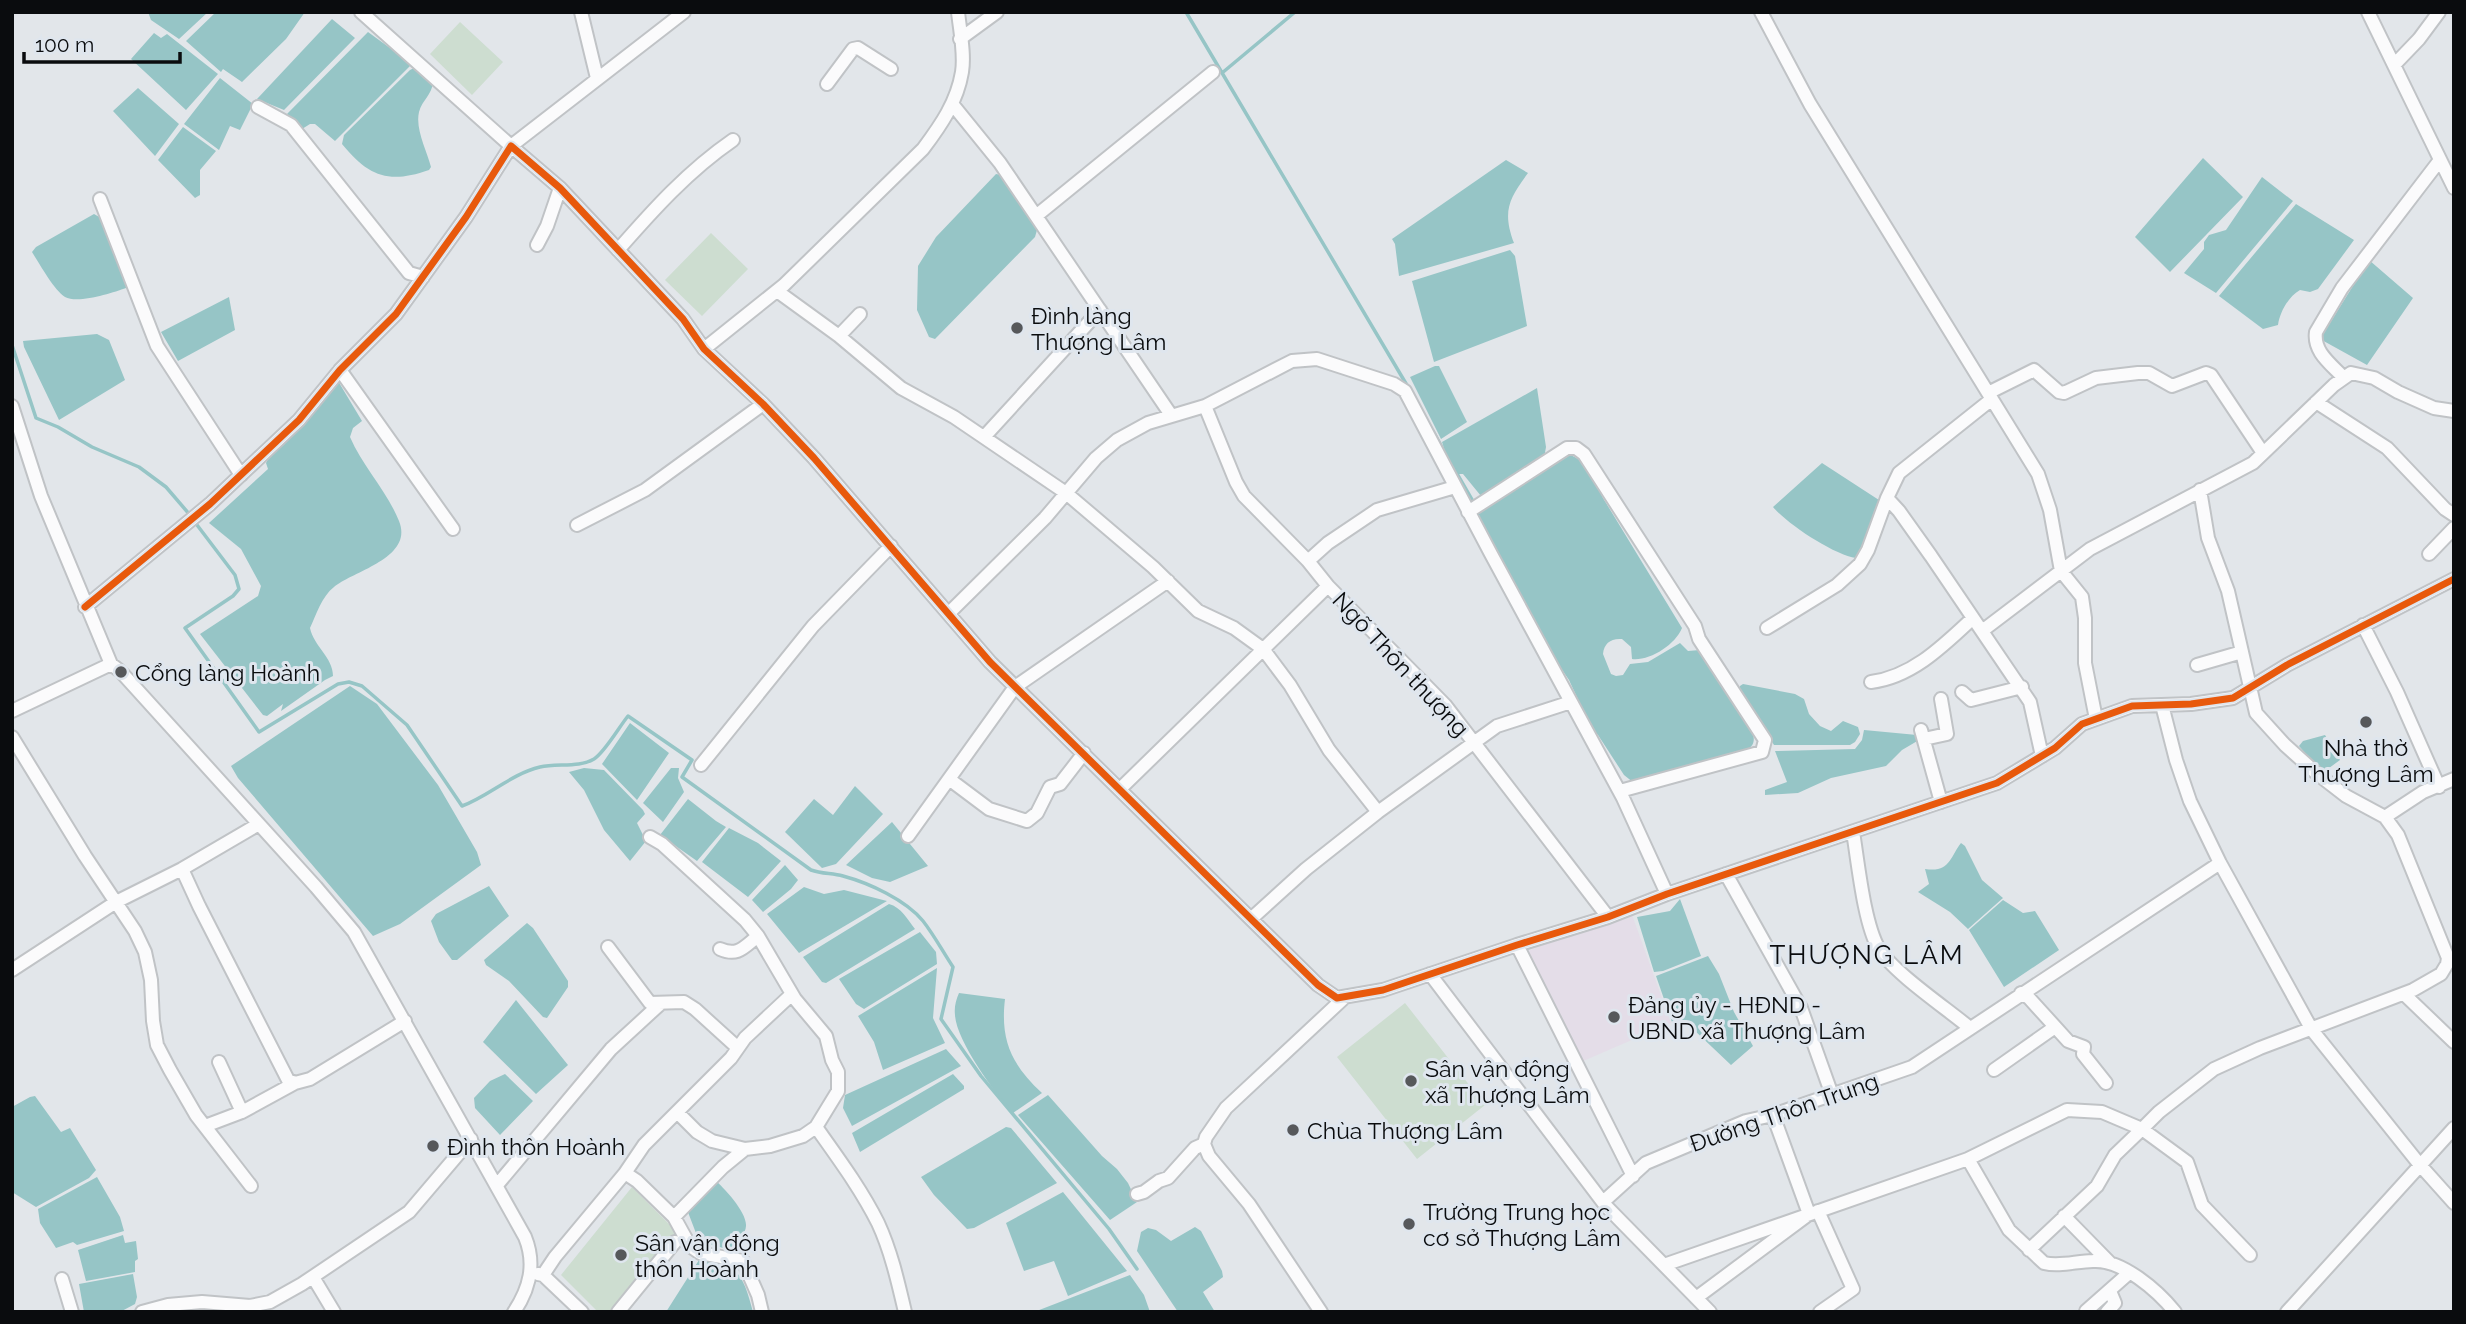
<svg xmlns="http://www.w3.org/2000/svg" width="2466" height="1324" viewBox="0 0 2466 1324" font-family="Raleway,sans-serif">
<style>
.commercial{fill:#e4dde8}
.green{fill:#cdddd0}
.water{fill:#96c5c6}
.lines{fill:none;stroke-linecap:round;stroke-linejoin:round}
.stream{stroke:#96c5c6;stroke-width:3.5}
.minor-casing{stroke:#c0c3c6;stroke-width:16}
.minor{stroke:#fbfbfc;stroke-width:12}
.cycleway-casing{stroke:#dfe6ee;stroke-width:11}
.cycleway{stroke:#e8590c;stroke-width:7}
.poi-dot{fill:#56585b;stroke:#dfe6ee;stroke-width:2.5}
.labels{text-anchor:middle;dominant-baseline:central;stroke-width:6;stroke-linejoin:round;paint-order:stroke}
.poi-label{font-size:23px;fill:#0a0c0e;stroke:#dfe6ee;text-anchor:start}
.street-label{font-size:23px;fill:#0a0c0e;stroke:#dfe6ee}
.quarter-label{font-size:26px;letter-spacing:2px;fill:#0a0c0e;stroke:#dfe6ee}
</style>
<rect width="100%" height="100%" fill="#e2e6ea"/>
<!-- commercial -->
<path class="commercial" d="M1631,912L1671,1023L1581,1062L1525,952Z"/>
<!-- green -->
<path class="green" d="M460,22L503,62L472,95L430,54Z
M711,233L748,269L702,316L665,280Z
M1405,1003L1485,1105L1417,1159L1337,1057Z
M632,1187L681,1236L618,1312H598L561,1275Z"/>
<!-- water -->
<path class="water" d="M148,12H208L179,39L151,20Z
M216,12H305L286,39L242,82L223,69L221,72L186,41Z
M332,19L355,38L284,110L257,99Z
M368,32L412,64L335,141L315,124H310L302,129L287,114Z
M154,33L161,38L167,34L218,74L186,110L131,59Z
M416,67L433,82C432,95 422,100 419,112C415,129 427,151 431,167L429,170C389,184 369,177 342,144L344,135L410,70Z
M220,78L253,104L240,130L230,126L219,150L184,124Z
M138,88L179,124L155,156L113,111Z
M183,127L216,151L200,170V195L195,198L158,160Z
M2203,158L2243,197L2170,272L2135,237Z
M1506,160L1528,173C1509,199 1502,211 1514,243L1399,276L1395,244L1392,239Z
M996,174L1001,175L1037,230L1035,237L935,339L929,337L917,310L918,266L936,237Z
M2262,177L2293,201L2216,293L2184,273L2204,249V242L2209,235L2226,230Z
M2296,204L2354,240L2318,289L2310,292L2300,290C2288,297 2280,312 2278,325L2263,329L2219,296Z
M94,214L101,218L128,283L126,288C112,293 78,304 65,297C54,290 39,263 32,252L36,247Z
M1510,250L1515,256L1527,326L1434,362L1412,281Z
M2369,260L2413,298L2367,365L2320,339Z
M229,297L235,330L178,361L161,332Z
M97,334L109,340L125,380L59,420L24,347L23,341Z
M1435,366H1439L1467,422L1441,439L1410,377Z
M338,381L362,421L353,428L350,437C363,467 387,491 399,521C414,558 353,571 334,587C322,596 316,615 310,628C314,647 333,657 333,676L325,680L281,711L283,704L267,716L263,715L200,634L258,596L261,586L241,549L209,523L268,469L266,463L269,457L311,414Z
M1537,388L1546,447L1544,458L1481,496L1463,474H1457L1451,469L1442,442Z
M1570,455C1587,460 1596,482 1603,498L1682,628C1675,645 1650,661 1632,659L1631,647L1622,639C1611,638 1604,643 1603,654L1611,674L1616,676L1623,675L1630,664L1648,662L1680,643L1688,651L1700,650L1751,727C1756,742 1755,745 1742,754L1634,783L1624,775L1598,735L1592,730L1569,680L1554,658L1476,515L1479,511Z
M1822,463L1882,502L1856,558C1834,555 1787,524 1773,507Z
M1743,684L1795,694L1804,699L1809,714L1820,726L1831,731L1843,721L1858,727L1860,734L1855,742L1850,745H1774L1740,691V686Z
M350,686L377,704L438,785L477,852L481,865L400,924L373,936L238,778L231,766Z
M630,723L669,753L637,800L602,764Z
M1864,730L1917,735L1919,740L1902,750L1886,766L1831,778L1798,793L1765,795V790L1787,782L1775,751L1855,749L1862,740Z
M2325,735L2340,760L2325,771L2320,770L2299,746L2303,741Z
M584,768L604,770L643,810L645,814L637,823L646,841L630,861L604,830L584,790L569,772Z
M671,768H679L678,778L684,792L663,822L643,803Z
M855,786L883,814L836,864L822,868L785,832L814,799L833,815Z
M688,799L716,821L726,827L697,861L660,835Z
M892,822L928,866L890,882L872,878L846,865Z
M729,828L758,843L781,861L748,897L702,862Z
M1961,843L1965,846L1982,880L2003,898L1968,929L1950,912L1918,892L1929,884L1925,869C1950,873 1950,857 1961,843Z
M785,865L798,880L791,889L763,912L752,900Z
M489,886L509,916L457,960H452L439,942L431,921L436,914Z
M804,887L824,894L844,890L887,901L799,953L767,914Z
M1680,899L1701,956L1663,971L1654,972L1637,917L1670,911Z
M2003,900L2023,913L2035,911L2059,950L2004,987L1969,930Z
M889,904C901,907 908,920 915,929L826,983L822,982L803,957Z
M527,923L533,928L568,981V987L547,1018L543,1017L509,981L486,965L484,960Z
M920,932L936,952L937,964L864,1009L856,1004L839,979Z
M1708,956L1719,974L1734,1012L1753,1046L1731,1065L1693,1029L1672,1022L1656,976Z
M937,968L933,1018L945,1043L883,1070L874,1042L858,1016Z
M959,993L1005,999C1000,1041 1012,1065 1042,1093L1013,1113C995,1094 956,1040 955,1015C954,1007 956,1000 959,993Z
M516,1000L568,1065L536,1094L483,1042Z
M946,1049L961,1066L852,1126L843,1108L845,1095Z
M505,1074L533,1101L500,1135L475,1108L474,1098L490,1081Z
M953,1074L964,1086V1089L860,1152L852,1133Z
M1048,1095L1102,1156L1117,1169L1128,1183L1137,1202L1110,1220L1018,1115Z
M35,1096L61,1132L70,1128L96,1170L89,1178L36,1207L12,1192V1107L30,1097Z
M1006,1127L1011,1128L1057,1183L974,1228L967,1229L934,1195L921,1177Z
M97,1177L120,1217L124,1231L77,1245L73,1242L56,1248L40,1223L38,1209Z
M714,1179C724,1188 747,1212 746,1226C746,1234 735,1243 730,1250L699,1241L686,1207Z
M1063,1192L1127,1271L1068,1296L1054,1261L1024,1271L1006,1223Z
M1195,1227L1201,1231L1222,1271L1223,1277L1203,1292L1215,1312H1178L1137,1251L1141,1232L1148,1228L1156,1230L1171,1241Z
M123,1235L125,1243L136,1241L138,1259L135,1261V1272L86,1281L78,1250Z
M704,1258C740,1264 744,1279 753,1312H666L699,1260Z
M133,1274L137,1297L135,1304L120,1312H84L79,1284Z
M1130,1275L1144,1295L1150,1312H1034Z"/>
<g class="lines">
<!-- stream -->
<path class="stream" d="M1186,12L1408,387
M1222,73L1295,12
M12,345L36,418L58,427L92,447L139,467L166,487L190,515
M1433,431L1444,451
M1455,470L1474,503
M194,521L235,575L239,589L233,596L185,628L259,732L338,684L349,682L362,686L407,725L462,806C489,796 511,774 540,767C557,763 579,768 594,759C605,752 619,727 628,716L692,760L682,777L811,870C822,874 832,873 843,876C869,883 906,900 923,921C934,935 943,952 953,967L941,1019L981,1076L1109,1229L1137,1269"/>
<defs>
<path id="minor" d="M361,12L511,146L684,12
M581,12L597,78
M1761,12L1810,104L2038,474L2050,510L2061,571L2082,597L2085,618V663L2096,719
M2368,12L2454,188
M960,39L997,12
M2394,65L2419,39L2439,12
M827,84L853,49L858,48L891,69
M953,105L1000,163L1171,415
M258,107L291,125L409,273L423,277
M100,199L157,346L241,475
M1036,216L1213,72
M537,245L547,226L560,188
M618,250C653,210 688,171 733,140
M777,291L839,336L901,388L954,417L1066,493L1153,567L1198,611L1234,628L1263,649L1290,685L1329,750L1378,812
M839,336L860,314
M704,349L784,285L923,149C941,125 957,102 962,72C965,54 960,31 958,12
M340,370L453,529
M2344,378C2331,364 2313,352 2316,332L2342,288L2440,160
M1988,393L2034,370L2059,392L2064,393L2096,378L2138,373H2149L2172,386L2206,373L2211,375L2263,453
M2316,402L2387,448L2445,509L2454,515
M12,406L41,496L111,664L120,671
M1205,406L1236,482L1244,496L1308,561L1328,586L1445,705L1608,917
M984,437L1100,310
M1887,498L1899,511L1931,556L2030,702L2042,756
M1468,512L1567,448H1576L1584,454L1695,626L1699,639L1765,740L1762,752L1620,791
M577,525L645,490L763,404
M2429,554L2454,528
M1308,561L1328,543L1377,510L1455,487
M85,607L210,504L299,420L340,370L396,314L466,217L511,146L560,188L683,319L704,349L763,404L814,458L990,662L1318,985L1337,998L1383,990L1517,945L1608,917L1667,894L1997,783L2055,748L2082,724L2132,706L2191,704L2233,698L2287,665L2454,579
M949,613L1045,518L1096,458L1117,440L1148,423L1205,406L1292,361L1317,359L1394,384L1405,391L1491,554L1623,798L1667,894
M2363,625L2397,692L2439,787
M1767,628L1837,585L1860,564L1868,550L1887,498L1899,473L1992,399
M1982,631L2090,549L2253,463L2334,385L2351,373L2374,378L2398,392L2434,408L2454,411
M2197,665L2242,652
M122,673L316,887L354,932L525,1237C536,1264 530,1288 514,1312
M1871,682C1912,677 1943,646 1973,618
M1962,692L1971,700L2022,687
M2162,705L2176,760L2190,801L2220,863L2312,1030L2420,1165L2454,1203
M12,711L111,664
M1921,730L1941,802
M12,737L85,856L135,931L145,952L151,980L153,1021L157,1045L170,1070L196,1115L251,1186
M1924,739L1947,734L1941,699
M701,765L813,626L891,546
M949,779L989,809L1027,821L1037,813L1050,787L1060,784L1084,753
M1120,789L1328,586
M2385,817L2423,792L2454,779
M1853,832C1858,862 1864,924 1879,949C1894,973 1946,1008 1970,1028
M908,836L1015,687L1168,581
M650,837L662,844L745,920L758,936L795,999L826,1036L832,1060L838,1072V1091L816,1127L803,1136L770,1146L745,1149L712,1141L697,1132L677,1112
M182,869L199,906L288,1080L295,1083L310,1079L405,1021
M1726,874L1801,1008L1832,1095
M1252,918L1306,869L1378,812L1497,726L1571,702
M1517,945L1633,1176
M608,947L650,1003L684,1002L695,1009L738,1048
M720,949C738,957 744,947 758,936
M12,970L116,902L182,869L259,824
M1430,974L1605,1205L1710,1312
M2021,993L2029,998L2068,1041L2084,1047L2083,1054L2106,1083
M2404,994L2454,1042
M219,1062L242,1112L295,1083
M1994,1070L2055,1027
M205,1126L242,1112
M816,1127C838,1158 861,1189 878,1223C891,1251 898,1282 905,1312
M1968,1159L2009,1230L2044,1263C2060,1267 2077,1261 2093,1261C2122,1259 2158,1291 2175,1312
M625,1173L644,1145L731,1058L745,1038L792,994
M497,1185L611,1049L660,1004
M1137,1194L1144,1192L1159,1181L1168,1178L1195,1148L1204,1144
M1603,1202L1646,1163L1746,1121L1773,1115L1912,1067L2220,863
M1818,1211L1853,1289L1820,1312
M2064,1216L2110,1263
M674,1217L723,1167L745,1149
M2029,1250L2097,1186L2115,1155L2142,1129L2159,1112L2214,1069L2260,1048L2413,990L2441,974L2447,964L2448,958L2398,835L2385,817L2346,796L2315,772L2285,745L2256,713L2228,591L2208,538L2200,490
M1664,1265L1968,1159L2067,1110L2102,1112L2142,1129L2187,1162L2202,1205L2250,1255
M538,1274L543,1275L582,1312
M543,1275L555,1257L625,1173L637,1181L674,1217L690,1246L700,1253L743,1261L758,1295L762,1312
M313,1277L334,1312
M62,1279L72,1312
M1696,1298L1809,1214L1773,1115
M2086,1311L2129,1273
M142,1312L168,1305L202,1302L250,1306L270,1302L302,1284L409,1212L471,1139
M618,1312L675,1242
M1321,1312L1249,1204L1209,1156L1204,1144L1206,1137L1226,1108L1345,997
M2107,1312L2115,1303L2110,1291
M2287,1312L2454,1128"/>
</defs>
<!-- minor casing -->
<use href="#minor" class="minor-casing"/>
<!-- minor -->
<use href="#minor" class="minor"/>
<defs>
<path id="cycleway" d="M85,607L210,504L299,420L340,370L396,314L466,217L511,146L560,188L683,319L704,349L763,404L814,458L990,662L1318,985L1337,998L1383,990L1517,945L1608,917L1667,894L1997,783L2055,748L2082,724L2132,706L2191,704L2233,698L2287,665L2454,579"/>
</defs>
<!-- cycleway casing -->
<use href="#cycleway" class="cycleway-casing"/>
<!-- cycleway -->
<use href="#cycleway" class="cycleway"/>
</g>
<!-- markers -->
<g class="poi-dot">
<circle cx="1017" cy="328" r="7"/>
<circle cx="121" cy="672" r="7"/>
<circle cx="2366" cy="722" r="7"/>
<circle cx="1614" cy="1017" r="7"/>
<circle cx="1411" cy="1081" r="7"/>
<circle cx="1293" cy="1130" r="7"/>
<circle cx="433" cy="1146" r="7"/>
<circle cx="1409" cy="1224" r="7"/>
<circle cx="621" cy="1255" r="7"/>
</g>
<g class="labels">
<!-- poi labels -->
<g class="poi-label">
<text x="1031" y="315">Đình làng<tspan x="1031" dy="26">Thượng Lâm</tspan></text>
<text x="135" y="672">Cổng làng Hoành</text>
<text x="2366" y="747" text-anchor="middle">Nhà thờ<tspan x="2366" dy="26">Thượng Lâm</tspan></text>
<text x="1628" y="1004">Đảng ủy - HĐND -<tspan x="1628" dy="26">UBND xã Thượng Lâm</tspan></text>
<text x="1425" y="1068">Sân vận động<tspan x="1425" dy="26">xã Thượng Lâm</tspan></text>
<text x="1307" y="1130">Chùa Thượng Lâm</text>
<text x="447" y="1146">Đình thôn Hoành</text>
<text x="1423" y="1211">Trường Trung học<tspan x="1423" dy="26">cơ sở Thượng Lâm</tspan></text>
<text x="635" y="1242">Sân vận động<tspan x="635" dy="26">thôn Hoành</tspan></text>
</g>
<!-- street labels -->
<g class="street-label">
<text transform="translate(1401 664) rotate(47)">Ngõ Thôn thượng</text>
<text transform="translate(1784 1112) rotate(-19)">Đường Thôn Trung</text>
</g>
<!-- quarter labels -->
<g class="quarter-label">
<text x="1867" y="955">THƯỢNG LÂM</text>
</g>
</g>
<!-- border -->
<rect width="2466" height="1324" fill="none" stroke="#0a0c0e" stroke-width="28"/>
<!-- scale -->
<path d="M24 52v10h156v-10" fill="none" stroke="#0a0c0e" stroke-width="3.5"/>
<text x="35" y="52" font-size="21" fill="#0a0c0e" stroke="#dfe6ee" stroke-width="5" paint-order="stroke">100 m</text>
</svg>
